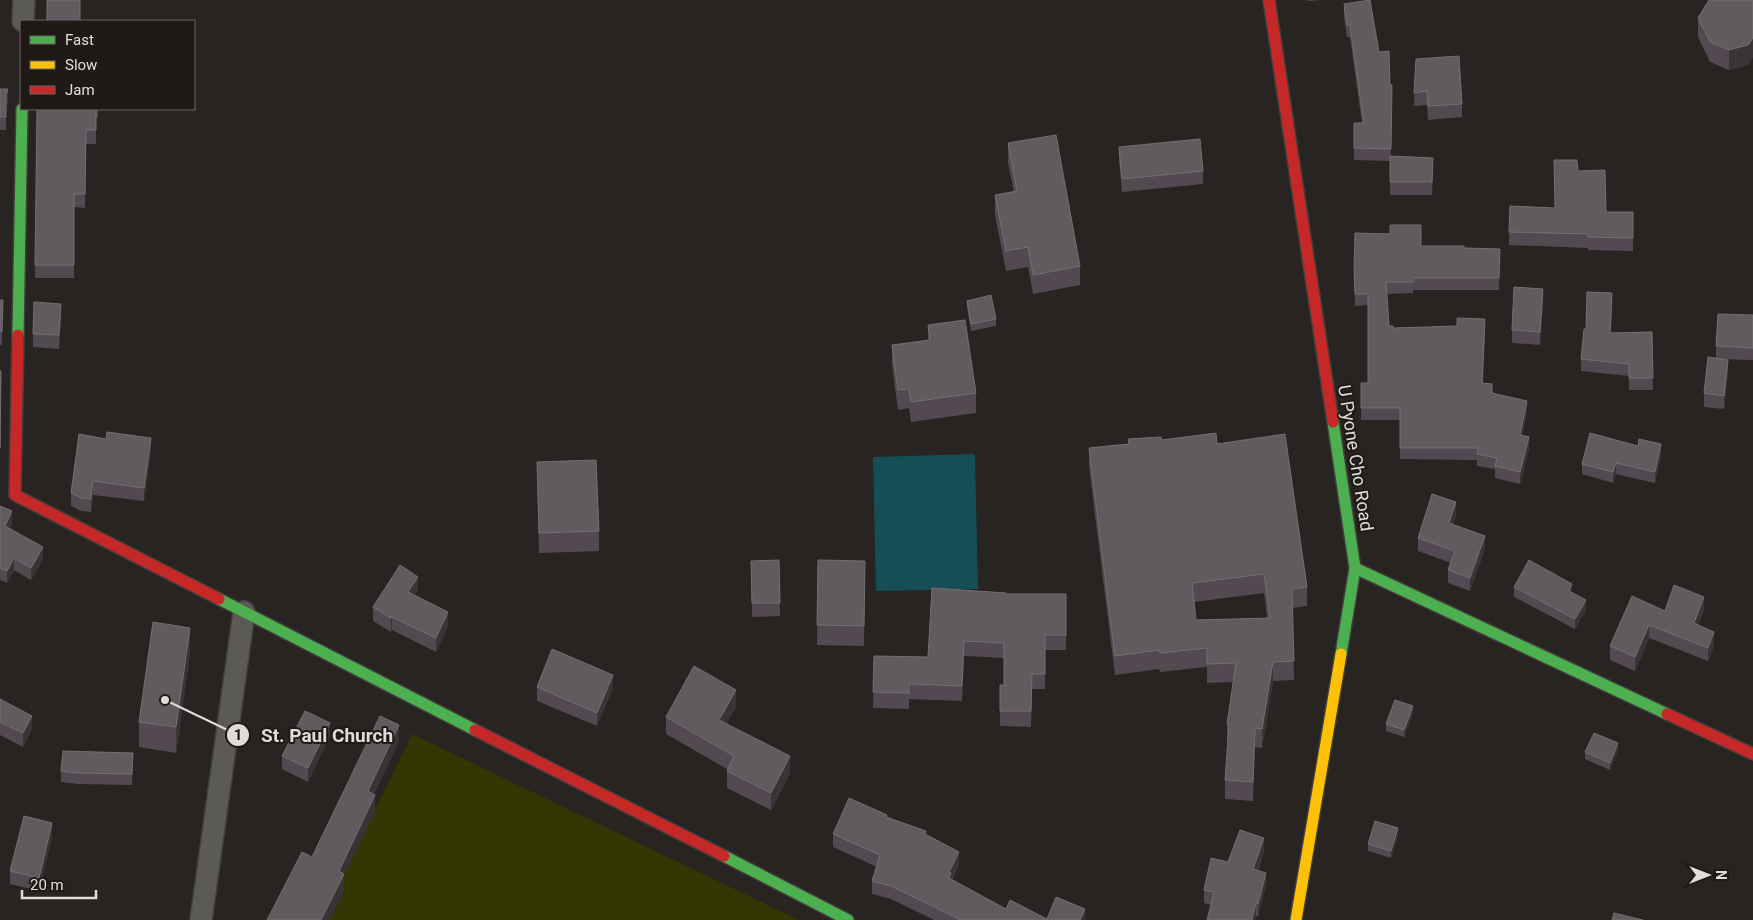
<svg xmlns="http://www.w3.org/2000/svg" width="1753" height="920" viewBox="0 0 1753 920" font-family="Roboto,sans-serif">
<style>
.green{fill:#343704}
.water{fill:#164d57}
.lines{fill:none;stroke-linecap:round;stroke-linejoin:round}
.street-casing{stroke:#423e3c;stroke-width:24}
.fast-casing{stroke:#423e3c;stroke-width:14}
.slow-casing{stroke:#423e3c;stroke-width:14}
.jam-casing{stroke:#423e3c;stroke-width:14}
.street{stroke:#5c5a57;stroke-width:21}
.fast{stroke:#4caf50;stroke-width:11}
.slow{stroke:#ffc107;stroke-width:11}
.jam{stroke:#c62828;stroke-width:11}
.wall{fill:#524a50;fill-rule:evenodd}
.shaded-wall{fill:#3a3437}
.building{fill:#615a5f;stroke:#756e72;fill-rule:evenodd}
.labels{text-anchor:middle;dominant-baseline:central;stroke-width:4;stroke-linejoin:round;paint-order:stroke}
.street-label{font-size:18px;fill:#e0dcd9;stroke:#201a16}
.leader{fill:none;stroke:#e0dcd9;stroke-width:2}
.callout-dot{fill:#e0dcd9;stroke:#201a16;stroke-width:2}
.mark-label{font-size:15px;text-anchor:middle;font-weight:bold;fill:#111}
.callout-label{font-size:19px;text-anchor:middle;font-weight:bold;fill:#e0dcd9;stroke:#201a16;stroke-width:4;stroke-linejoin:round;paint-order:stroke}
</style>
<rect width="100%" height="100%" fill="#272421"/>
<!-- green -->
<path class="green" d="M412,734L799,920H320Z"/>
<!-- water -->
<path class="water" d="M975,454L978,589L876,591L873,457Z"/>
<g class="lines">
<defs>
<path id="street" d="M23,21L24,0
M201,920L244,612"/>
<path id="fast" d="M18,335L22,109
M1333,422L1355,568L1341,654
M1355,568L1667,714
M219,599L475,730
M724,856L848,920"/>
<path id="slow" d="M1296,920L1341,654"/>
<path id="jam" d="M1269,0L1333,422
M18,335L15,495L219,599
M1667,714L1753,754
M475,730L724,856"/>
</defs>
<!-- street casing -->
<use href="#street" class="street-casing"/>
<!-- fast casing -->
<use href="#fast" class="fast-casing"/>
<!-- slow casing -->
<use href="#slow" class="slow-casing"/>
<!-- jam casing -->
<use href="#jam" class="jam-casing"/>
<!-- street -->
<use href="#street" class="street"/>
<!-- fast -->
<use href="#fast" class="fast"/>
<!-- slow -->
<use href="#slow" class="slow"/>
<!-- jam -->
<use href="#jam" class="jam"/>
</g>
<!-- wall -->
<path class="wall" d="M1307,0H1323L1308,1Z
M1344,4L1379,52L1390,85L1391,156L1433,171L1432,195H1390V161L1354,160V123H1362L1350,37H1347L1344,17Z
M1698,18L1748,65L1729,70L1710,62L1698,37Z
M1416,59L1462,104V117L1428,120L1427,105L1414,106Z
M0,89L8,102L6,109V130H0Z
M37,109H98V118H96V144H86L85,208L74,207V278H35Z
M1008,143L1080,266V285L1033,294L1028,267L1006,271L995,215V195L1014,192L1008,163Z
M1119,147L1203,171V184L1122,192L1119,160Z
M1554,160L1578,171L1606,212H1633V251L1588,250V248L1509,245V232L1555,208Z
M1421,246L1500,249L1499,290H1413V293L1387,294L1389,326L1393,328L1485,330L1483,384L1492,394L1527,413L1522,436L1529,449L1520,484L1495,478V469L1477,466V460L1400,459V420H1361V408L1368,383V305L1355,306L1354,268Z
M0,300H3L2,345H0Z
M967,301L996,319V326L971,331L967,307Z
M1543,302L1540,345L1512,343V330Z
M1612,305L1611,333L1652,332L1653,390H1629V376L1581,371V359L1586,329Z
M1753,315V360L1719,359L1728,373L1724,409L1704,407V393L1716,358V346Z
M61,317L59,349L33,347V334Z
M928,325L976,393V413L911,422L909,408L898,410L892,365V345L928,340Z
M106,439L151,451L144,501L93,495L91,512L81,511L71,506V493Z
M1162,440L1217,444L1307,587V606L1292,608L1294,680L1273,681L1262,748L1255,747L1253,801L1225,799V780L1228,743H1227V724L1234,682L1207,683V667L1160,672L1159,669L1115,675L1089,467V448ZM1264,593L1267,618L1196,620L1194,602Z
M1661,455L1655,483L1616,474L1613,483L1582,474V464Z
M537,462L599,531V551L539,553Z
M0,506L12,523L10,528L43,559L31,580L14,570L7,583L0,580Z
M1456,515L1453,524L1485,549L1470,591L1448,583V570L1451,563L1418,551V538Z
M779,560L780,616L752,617L751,561Z
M818,560L865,561L864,646L817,645Z
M1514,587L1572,593L1586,610L1575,629L1514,597Z
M418,590L414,595L448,626L436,652L392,630L391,632L373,621V607Z
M1006,594H1066V650H1045V689H1032L1031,727L1000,726V685H1004V658L964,656L962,701L909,699V709L873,708L874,656L928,657Z
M1704,610L1698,625L1714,646L1708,661L1649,638L1635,671L1610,660V646L1665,611Z
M190,653L176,753L139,747V722Z
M537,687L613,688L597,726L537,701Z
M0,699L32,729L23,747L0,735Z
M736,707L726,724L790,773L771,810L727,788V769L666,734V717Z
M1413,713L1404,737L1386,731V724Z
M330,736L308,782L282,769V756Z
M1618,750L1610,770L1585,759V752Z
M133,753L132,785L78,784L61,782V771Z
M887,817L926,835L959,865L952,880L1006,909L1047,919L1085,920H934L891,899L872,894V881L877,867L833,847V834Z
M1398,835L1391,858L1368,851V844Z
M52,837L39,891L10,884V871Z
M1264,851L1258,870L1266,886L1258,917L1256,916L1255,920H1207L1211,905L1204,903V890L1228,862Z"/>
<!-- shaded-wall -->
<path class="shaded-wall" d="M1753,38V58L1748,65L1729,70V50Z
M8,89V102L6,109V130V95Z
M1543,289V302L1540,345V332Z
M61,304V317L59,349V335Z
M1728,360V373L1724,409V396Z
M1527,401V413L1520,447V435Z
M1529,437V449L1520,484V472Z
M151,438V451L144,501V488Z
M1661,444V455L1655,483V472Z
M1616,463V474L1613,483V472Z
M93,481V495L91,512V499Z
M1456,502V515L1449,536V523Z
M12,511V523L5,538V526Z
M1485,536V549L1470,591V578Z
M43,547V559L31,580V568Z
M14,558V570L7,583V571Z
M418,577V590L408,606V592Z
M1572,584V594L1569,591Z
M1704,597V610L1694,637V623Z
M1586,600V610L1575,629V619Z
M448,612V626L436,652V638Z
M392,617V630L391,632V618Z
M1649,625V638L1635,671V657Z
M190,628V653L176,753V727Z
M1714,632V646L1708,661V648Z
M964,641V656L962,701V686Z
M1273,662V681L1262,748V729Z
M613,675V688L597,726V713Z
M736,690V707L719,737V720Z
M1413,706V713L1404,737V730Z
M32,716V729L23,747V733Z
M330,723V736L308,782V768Z
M399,725V742L368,808V791Z
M1255,728V747L1253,801V782Z
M1618,743V750L1610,770V763Z
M790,756V773L771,810V793Z
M375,795V812L344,876V892L330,920H321L339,871Z
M52,823V837L39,891V878Z
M1398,828V835L1391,858V851Z
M1264,838V851L1253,882V869Z
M959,852V865L951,881L949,891V872Z
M1266,873V886L1258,917V904Z
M1256,903V916L1255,920H1252Z
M1085,909V920H1080Z"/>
<!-- building -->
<path class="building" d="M47,0H80V21H47Z
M1370,0L1379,52L1389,51L1390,85H1392L1391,149L1354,148V123H1364L1350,25H1347L1344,4Z
M1709,0H1753V38L1748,45L1729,50L1710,42L1698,18Z
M1459,56L1462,104L1428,106L1427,91L1414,93L1416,59Z
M0,89H8L6,95V117H0Z
M37,109H96V130H86L85,194H74V265H35Z
M1056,135L1080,266L1033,275L1028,247L1006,251L995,195L1017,191L1008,143Z
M1200,139L1203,171L1122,179L1119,147Z
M1390,156L1433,158L1432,182H1390Z
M1554,160H1577L1578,171L1605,170L1606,212H1633V238L1588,237V234L1509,232L1510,206L1555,208Z
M1390,225H1421V246H1464V248L1500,249L1499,278H1413V282H1386L1389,326H1393V328L1457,326V318L1485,319L1482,383L1492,384V393L1527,401L1520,435L1529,437L1520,472L1495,466L1497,458L1477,454L1478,448H1400V408H1361V383H1368V294H1355L1354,268L1355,233L1390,234Z
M1514,287L1543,289L1540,332L1512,330Z
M1587,292L1612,293L1610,333L1652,332L1653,378H1629V364L1581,359L1584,329H1586Z
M991,295L996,319L971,324L967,301Z
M0,300H3L2,331H0Z
M34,302L61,304L59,335L33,334Z
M1718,314L1753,315V348L1716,346Z
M965,320L976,393L911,402L909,389L898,390L892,345L930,340L928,325Z
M1708,357L1728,360L1724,396L1704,393Z
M0,371H1L0,448Z
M107,432L151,438L144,488L93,481L91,499L81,498L71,493L79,434L106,439Z
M1216,433L1217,444L1285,434L1307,587L1292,589L1294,661L1273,662L1262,729L1255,728L1253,782L1225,780L1229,724H1227L1236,663L1207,664V648L1160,653L1159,650L1115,656L1089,448L1129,444L1128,439L1161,437L1162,440ZM1264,574L1270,618L1196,620L1192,583Z
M1590,433L1638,446L1639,439L1661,444L1655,472L1616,463L1613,472L1582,464Z
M596,460L599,531L539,533L537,462Z
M1432,494L1456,502L1449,523L1485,536L1470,578L1448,570L1455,551L1418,538Z
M0,506L12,511L5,526L43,547L31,568L14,558L7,571L0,568Z
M779,560L780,603H752L751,561Z
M818,560L865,561L864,626L817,625Z
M1529,560L1572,584L1569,591L1586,600L1575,619L1514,587Z
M400,565L418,577L408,592L448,612L436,638L392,617L391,618L373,607Z
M1674,585L1704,597L1694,623L1714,632L1708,648L1649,625L1635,657L1610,646L1632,596L1665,611Z
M932,588L1006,593V594H1066V635H1045V674H1032L1031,711H1000V685H1004V643L964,641L962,686L909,684V693L873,692L874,656L928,657Z
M153,622L190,628L176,727L139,722Z
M552,649L613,675L597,713L537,687Z
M694,666L736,690L719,720L790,756L771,793L727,771L734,756L666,717Z
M0,699L32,716L23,733L0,722Z
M1395,700L1413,706L1404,730L1386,724Z
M305,711L330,723L308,768L282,756Z
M380,716L399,725L368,791L375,795L339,871L344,874L321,920H267L302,852L312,857Z
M1594,733L1618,743L1610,763L1585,752Z
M63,751L133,753L132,774L78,773L61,771Z
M849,798L887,815L886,817L926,831L925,834L959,852L949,872L951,873L949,878L1006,909L1010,900L1047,919L1056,897L1085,909L1080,920H959V919L891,886L872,881L880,855L833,834Z
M24,816L52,823L39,878L10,871Z
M1375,821L1398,828L1391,851L1368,844Z
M1240,830L1264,838L1253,869L1266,873L1258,904L1256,903L1252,920H1207L1214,892L1204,890L1211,858L1228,862Z
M1614,913L1643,920H1612Z"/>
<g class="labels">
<!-- street labels -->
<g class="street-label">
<text transform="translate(1356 458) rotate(81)">U Pyone Cho Road</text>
</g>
</g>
<!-- callouts -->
<path class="leader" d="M165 700L238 735"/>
<g class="callout-dot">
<circle cx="165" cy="700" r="5"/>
<circle cx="238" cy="735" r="12"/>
</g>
<g class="mark-label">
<text x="238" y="740">1</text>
</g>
<g class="callout-label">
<text x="327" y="742">St. Paul Church</text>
</g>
<!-- legend -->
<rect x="20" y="20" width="175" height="90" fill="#201a16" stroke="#6d6864"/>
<rect x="30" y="36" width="25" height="8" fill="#4caf50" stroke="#6d6864"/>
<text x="65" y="45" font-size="15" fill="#e0dcd9">Fast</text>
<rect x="30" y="61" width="25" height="8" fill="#ffc107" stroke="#6d6864"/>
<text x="65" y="70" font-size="15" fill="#e0dcd9">Slow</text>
<rect x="30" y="86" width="25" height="8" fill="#c62828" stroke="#6d6864"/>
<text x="65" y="95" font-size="15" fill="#e0dcd9">Jam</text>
<!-- north arrow -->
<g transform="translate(1708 875) rotate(90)" stroke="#201a16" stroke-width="4" paint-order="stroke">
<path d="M0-4L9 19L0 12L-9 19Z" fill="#e0dcd9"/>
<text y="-8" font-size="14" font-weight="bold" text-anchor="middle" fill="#e0dcd9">N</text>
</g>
<!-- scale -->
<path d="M22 890v8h74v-8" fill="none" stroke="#e0dcd9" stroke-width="2.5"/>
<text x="30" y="890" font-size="15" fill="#e0dcd9" stroke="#201a16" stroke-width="4" paint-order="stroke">20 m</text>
</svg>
